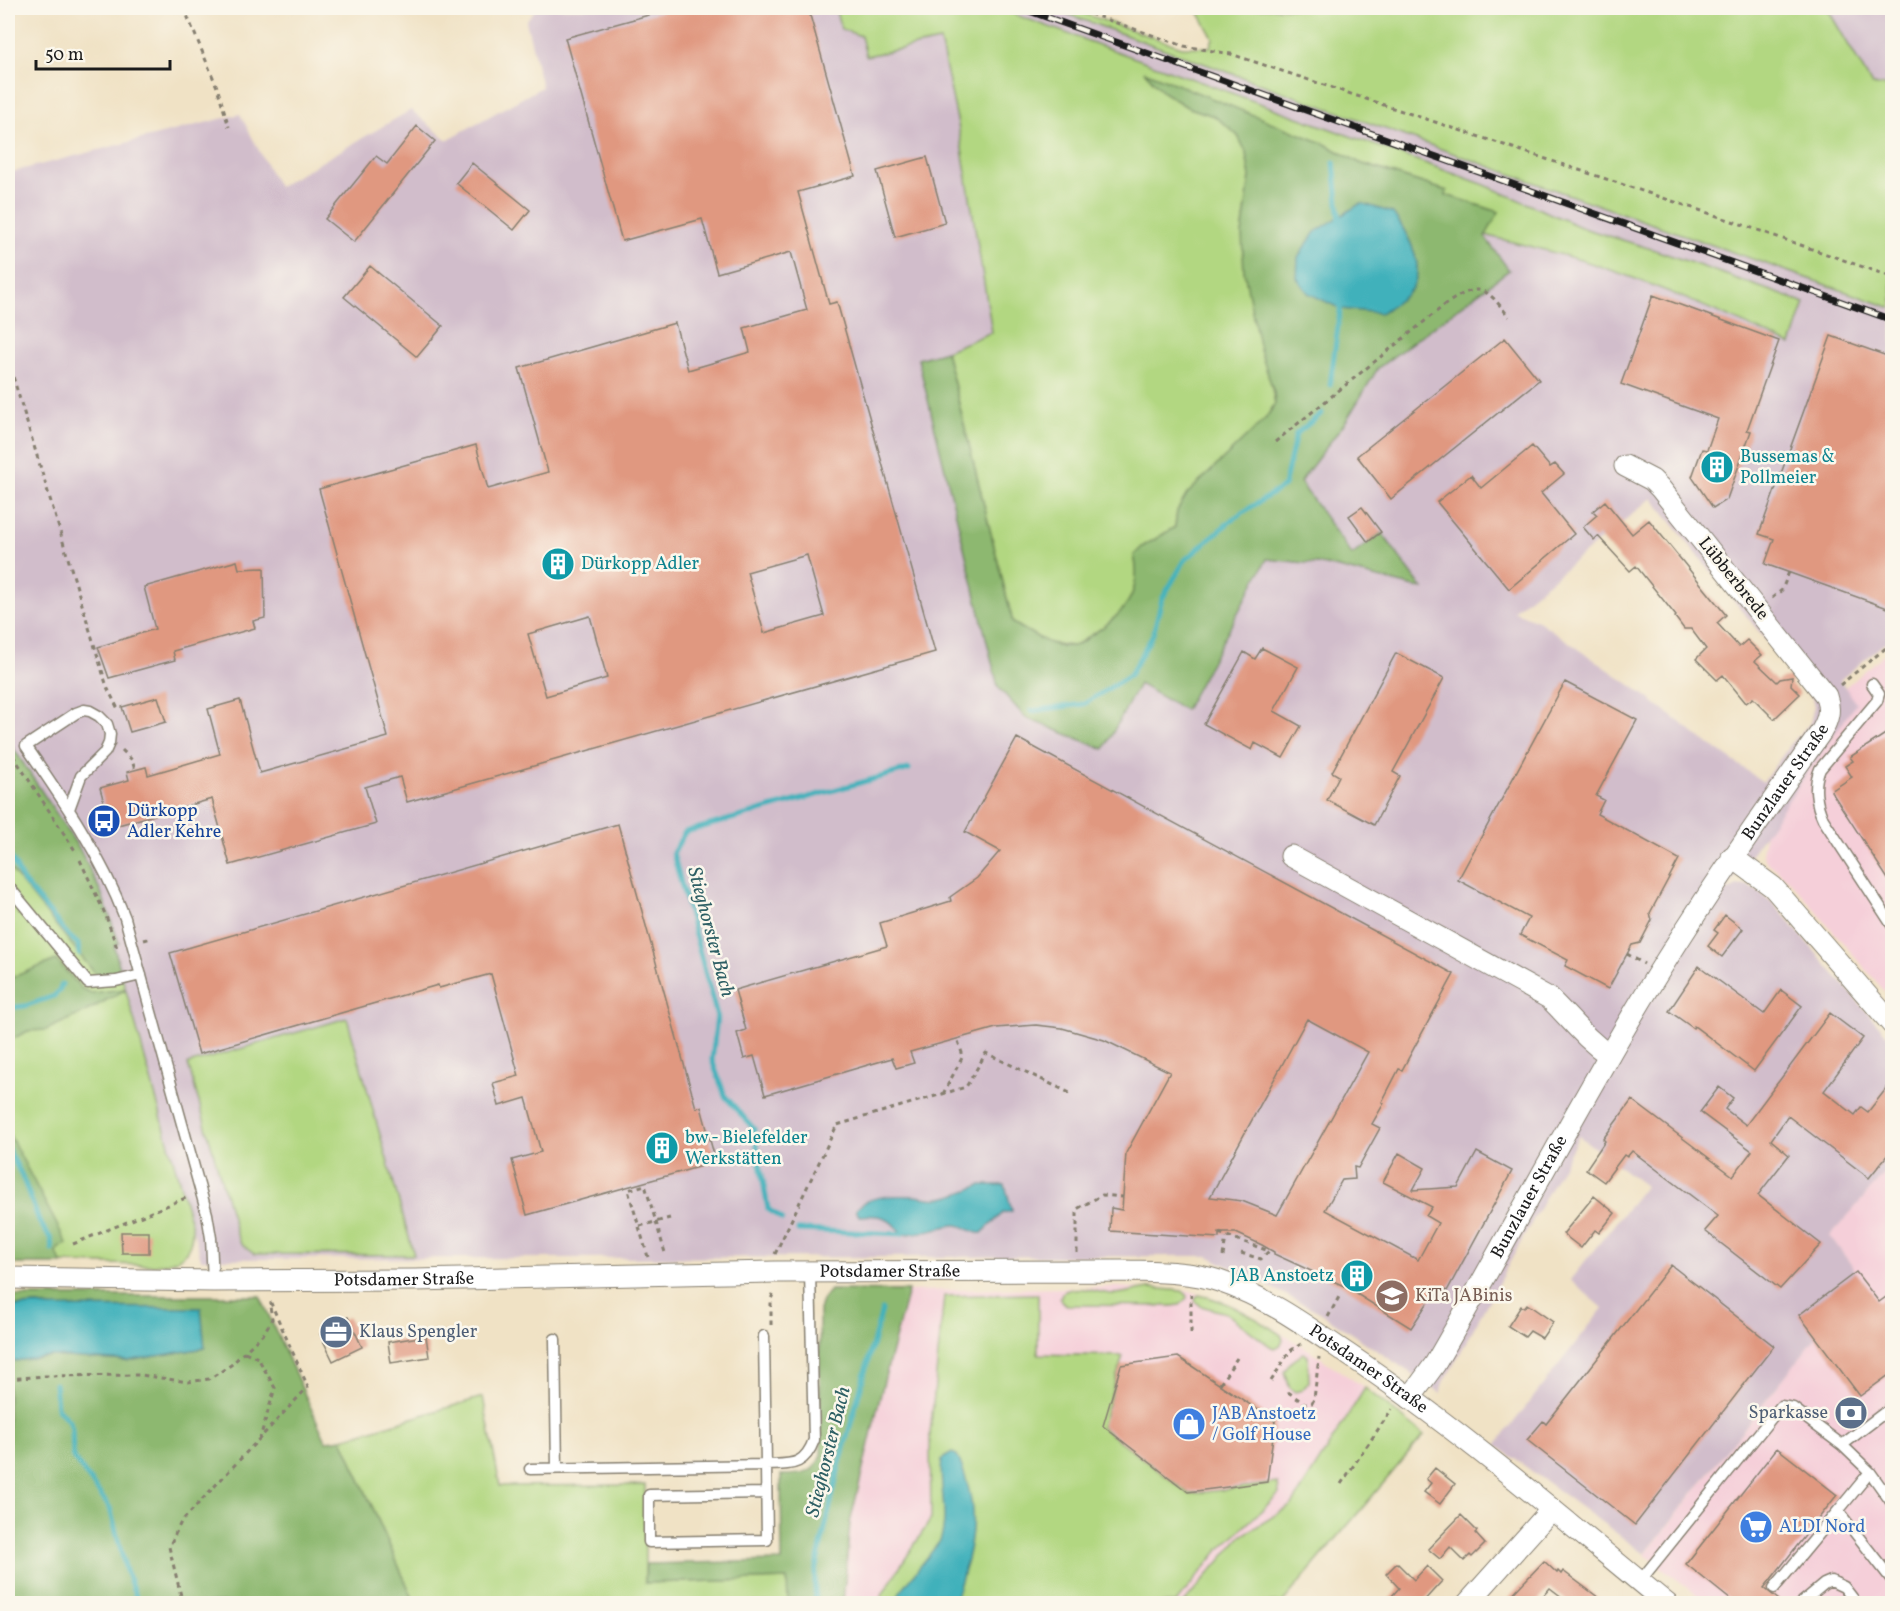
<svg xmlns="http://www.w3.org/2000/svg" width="1900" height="1611" viewBox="0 0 1900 1611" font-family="Vollkorn,serif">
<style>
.built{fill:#f5cfd9}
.industrial{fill:#d1bdcb;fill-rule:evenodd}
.green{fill:#b2d781;stroke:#677a4e;stroke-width:1.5}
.forest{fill:#8db86f;stroke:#546a46;stroke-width:1.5}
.water{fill:#41b1bb;stroke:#2e666c;stroke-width:1.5}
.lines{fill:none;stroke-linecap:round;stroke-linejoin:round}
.stream{stroke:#41b1bb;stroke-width:5}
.building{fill:#e09880;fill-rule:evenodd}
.lane-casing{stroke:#867f70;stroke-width:13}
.street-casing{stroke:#867f70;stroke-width:23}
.path{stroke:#867f70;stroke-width:3;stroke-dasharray:4.5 4.5;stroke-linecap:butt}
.lane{stroke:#fff;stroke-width:10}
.street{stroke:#fff;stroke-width:21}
.rail-casing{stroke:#1c1c1c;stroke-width:7}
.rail{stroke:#fbf7ec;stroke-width:4.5;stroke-dasharray:14;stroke-linecap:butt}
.labels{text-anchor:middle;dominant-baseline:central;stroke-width:5;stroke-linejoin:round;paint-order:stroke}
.culture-label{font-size:18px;fill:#0d838f;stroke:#fbf7ec;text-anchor:start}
.street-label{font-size:18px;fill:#1c1c1c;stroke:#fbf7ec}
.transit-label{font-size:18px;fill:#164399;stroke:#fbf7ec;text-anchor:start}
.education-label{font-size:18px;fill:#785e54;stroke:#fbf7ec;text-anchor:start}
.service-label{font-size:18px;fill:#4e5e75;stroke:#fbf7ec;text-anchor:start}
.shop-label{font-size:18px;fill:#366cbe;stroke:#fbf7ec;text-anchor:start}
.water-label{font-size:20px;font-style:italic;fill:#2d5f64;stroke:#fbf7ec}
</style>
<rect width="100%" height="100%" fill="#fbf7ec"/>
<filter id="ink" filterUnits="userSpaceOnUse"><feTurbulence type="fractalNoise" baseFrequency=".0167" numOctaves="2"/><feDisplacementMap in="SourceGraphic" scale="12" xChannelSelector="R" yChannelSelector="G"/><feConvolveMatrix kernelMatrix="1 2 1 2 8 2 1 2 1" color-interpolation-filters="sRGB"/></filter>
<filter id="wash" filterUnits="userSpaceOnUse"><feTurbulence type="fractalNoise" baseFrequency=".008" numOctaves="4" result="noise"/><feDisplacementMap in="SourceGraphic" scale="24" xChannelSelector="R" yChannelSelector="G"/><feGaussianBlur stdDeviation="1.35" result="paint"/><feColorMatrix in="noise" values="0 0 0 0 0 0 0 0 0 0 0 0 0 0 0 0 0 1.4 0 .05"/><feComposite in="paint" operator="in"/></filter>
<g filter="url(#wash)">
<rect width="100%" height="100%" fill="#f0e2c5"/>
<!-- built -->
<path class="built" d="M1892,648V1000L1791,882L1766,861L1762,854L1765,832L1835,734L1844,688Z
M1892,1165V1320L1830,1236Z
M1117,1287L1193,1292L1237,1307L1309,1350L1365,1388L1292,1505L1241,1536L1184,1603L843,1604L850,1523L884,1381L908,1291Z
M1816,1337L1892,1372V1444L1887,1448L1892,1457V1603H1708L1645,1555Z"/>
<!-- industrial -->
<path class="industrial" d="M537,8H835L841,29L861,36L866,56L940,40L958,124L992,332L946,351L918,359L1139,684L1185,710L1267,559L1326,565L1422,588L1382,534L1353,555L1299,482L1346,421L1378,368L1508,270L1485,235L1593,264L1639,280L1719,312L1791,344L1805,303L1658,251L1583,228L1202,93L977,8H1061L1625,208L1892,308V637L1840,680L1856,703L1724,893L1737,886L1746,885L1755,889L1773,903L1892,1041V1165L1830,1236L1892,1320V1372L1860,1396L1816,1337L1645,1554L1496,1445L1603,1308L1570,1280L1645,1186L1579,1136L1442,1386L1441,1393L1316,1310L1208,1256L201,1259L114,948V945L119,943L107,907L8,740V173L240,114L278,187L411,110L447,140L542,87L526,21ZM1652,498L1812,698L1814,706L1810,723L1790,745L1763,782L1695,734L1639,691L1540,622L1513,611Z
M1827,8H1892V86L1872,85Z"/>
<!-- green -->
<path class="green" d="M835,8H997L1485,185L1583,228L1658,251L1805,303L1791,345C1727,316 1663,287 1596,265C1560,253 1522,245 1485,235L1499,212L1445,195L1447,191L1360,163L1325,144L1145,72L1163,92L1187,107L1214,116L1227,126L1238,136L1246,152L1250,177L1242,235L1275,404L1266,418L1177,511L1175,527L1142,547L1133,595L1123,610L1104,627L1074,646L1048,643L1013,623L946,351L992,332L958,124L940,41L866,56L861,36L841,29Z
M1050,8H1067L1182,47H1210L1213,38L1196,8H1827L1872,85L1892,86V308L1541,185Z
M8,752L110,933L192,1227C193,1256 178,1263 152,1265L8,1262Z
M347,1018L414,1255L254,1254L241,1244L237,1235L188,1064Z
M1151,1288L1182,1291L1186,1294L1187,1298L1180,1305L1172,1306L1067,1305L1062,1302L1060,1298L1062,1293C1077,1283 1097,1293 1113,1294C1125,1294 1138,1289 1151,1288Z
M1038,1294V1354L1123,1356L1101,1427L1189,1494L1278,1483L1279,1494L1219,1550L1176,1603L882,1604V1595L931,1519L930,1434L944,1296Z
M1199,1295C1228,1301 1257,1318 1281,1335L1283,1340L1281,1345L1275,1348L1270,1346L1226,1313L1201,1306L1195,1301L1196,1297Z
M1304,1353L1308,1356L1309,1382L1302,1390L1295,1392L1290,1388L1284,1372L1290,1363Z
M1365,1388L1424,1435L1282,1603H1184L1241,1536L1292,1505Z
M483,1397L500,1486L645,1485V1583L788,1579V1603H415L342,1439Z"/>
<!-- forest -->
<path class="forest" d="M1144,71L1325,144L1360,163L1447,191L1446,195L1499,212L1485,237L1509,270L1378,368L1346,421L1300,482L1352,555L1382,533L1423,589L1326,565L1267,559L1185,710L1139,684L1104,749L1026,718L998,687L918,359L946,351L1013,623C1031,633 1051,649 1073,646C1079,645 1087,638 1093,634C1123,615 1143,593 1134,555L1142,547L1175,527L1177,511L1187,494L1266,418L1275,404L1274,393L1260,350L1244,272L1242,235L1250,177L1246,152L1238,136L1227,126L1214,116L1187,107L1163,92Z
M8,740L79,848L101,892L119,943L114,946L121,973L97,976L8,866Z
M56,960L82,989L91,993L126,989L87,1011L46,1030L28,1031L8,1041V979Z
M8,1132L67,1244L59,1248L56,1252L62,1264H8Z
M830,1290L908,1291L884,1381L850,1523L843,1603H788L787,1579L645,1583L646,1564L782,1561L781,1475C800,1475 816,1475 821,1454L819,1310L822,1300Z
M8,1296H260L326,1441L342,1439L415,1603H8V1362L51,1356L127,1361L205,1348L50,1307L38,1305L8,1307Z"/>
<!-- water -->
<path class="water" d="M1361,203L1393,213C1408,234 1431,271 1407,294C1400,301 1389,307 1381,313L1341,309L1308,293L1297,278L1298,257L1315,232Z
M981,1185H1005L1012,1211L1003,1213L982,1233C972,1235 965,1224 955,1225C937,1227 920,1235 902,1234C888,1216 881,1214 859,1216L856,1210C866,1195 896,1195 913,1196C922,1196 932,1200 941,1198C955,1196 968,1190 981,1185Z
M38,1305L50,1307L201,1308L205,1348L127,1361L51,1356L8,1362V1307Z
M952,1453L957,1455C982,1511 973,1542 956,1597L953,1603H896L900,1592L940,1541C950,1515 938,1486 942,1459Z"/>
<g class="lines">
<!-- stream -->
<path class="stream" d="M1334,162L1340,223
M1330,385L1341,304
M1031,711L1084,704L1130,675L1153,634L1162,599L1185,560L1234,518L1284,486L1296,434L1322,413
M8,854C15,862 17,871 23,881L69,936L78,944L79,954
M8,1008L25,1006L54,996L59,991L62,984
M8,1149L22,1176L40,1223L51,1239L52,1250
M782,1219L768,1209L754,1129L725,1096L712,1060L717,1016L673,853L685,832L909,769
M798,1230L902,1234
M55,1384L57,1408L70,1422L72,1429L73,1457L110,1508L126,1571L139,1604
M815,1604V1572L840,1463L882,1310"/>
</g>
<g id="blocks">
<!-- building -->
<path class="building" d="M674,8H808L855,176L798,192L829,304L837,302L935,652L407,802L400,777L365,787L376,824L230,865L212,799L111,827L100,788L129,780L127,772L146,767L148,775L220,754L208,709L240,700L260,773L388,737L319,489L476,445L488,489L548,472L519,368L675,323L688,370L750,352L744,328L807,310L791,252L717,273L702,219L622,241L565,38ZM807,555L824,616L764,633L747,572ZM590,616L607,678L546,696L528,634Z
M417,126L435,141L354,242L325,219L376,156L387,164Z
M927,157L945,223L895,237L877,171Z
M472,163L530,210L514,230L456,183Z
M370,266L443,326L417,357L344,297Z
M1653,295L1779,341L1747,430L1751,431L1727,499L1713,508L1692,477L1702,449L1707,450L1718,419L1621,384Z
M1831,336L1893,358V610L1765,564L1774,539L1759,534Z
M1505,338L1539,380L1391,499L1357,456Z
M1532,446L1550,467L1555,464L1564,474L1541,493L1574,534L1509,589L1437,502L1471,475L1481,488Z
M1605,501L1632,534L1649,520L1726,615L1717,623L1739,647L1747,640L1762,655L1755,661L1777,682L1780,679L1792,677L1791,685L1800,694L1774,719L1753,698L1746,703L1723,675L1717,680L1696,659L1706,649L1691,629H1684L1675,617L1676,616L1636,566L1630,571L1598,536L1594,540L1583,527L1597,515L1593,511Z
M1362,507L1381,532L1368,542L1349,516Z
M237,561L239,569L264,568L265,618L253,621L255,628L173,651L175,660L109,678L98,647L155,629L144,587Z
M1262,648L1298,667L1274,711L1301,726L1283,758L1255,743L1252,750L1204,724L1244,652L1255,659Z
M1396,653L1444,678L1393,772L1400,776L1374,825L1327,800L1339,776L1332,772Z
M1565,682L1637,720L1596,796L1604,800L1597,814L1679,859L1650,913L1652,920L1640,943L1632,945L1608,989L1565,966L1568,960L1520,935L1529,918L1458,880Z
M158,697L166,722L130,732L122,707Z
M1893,729V887L1831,791L1852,777L1845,766L1853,761L1850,757Z
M1017,738L1454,974L1402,1070L1399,1069L1382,1102L1384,1103L1372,1124L1380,1128L1358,1168L1354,1167L1355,1179L1342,1180L1325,1210L1418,1260L1438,1223L1426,1216L1432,1207L1383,1182L1399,1153L1425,1168L1413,1190L1458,1187L1477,1152L1512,1171L1447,1291L1438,1287L1411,1328L1344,1286L1274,1254V1252L1262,1245L1236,1233H1219V1238L1110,1231L1111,1208L1122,1210L1126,1153L1170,1072L1104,1040L1062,1028L1036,1025L996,1028L910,1052L914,1063L896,1068L892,1058L765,1095L754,1056L744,1059L737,1033L746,1030L735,990L887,946L880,923L951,901L950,897L977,878L1000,851L965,832ZM1307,1019L1368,1052L1277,1215L1242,1201L1210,1197Z
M618,824L696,1108L701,1107L716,1162L527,1215L512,1160L541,1152L526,1098L499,1106L493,1083L519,1076L491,974L439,988L438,985L199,1054L170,953Z
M1725,915L1743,929L1722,957L1708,946L1718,933L1714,930Z
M1699,966L1764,1014L1781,990L1802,1006L1754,1071L1694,1026L1693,1028L1669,1011Z
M1830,1013L1863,1038L1824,1091L1855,1115L1861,1107L1868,1112L1893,1080V1148L1869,1178L1788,1116L1771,1140L1789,1155L1758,1195L1821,1244L1780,1289L1705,1231L1718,1216L1632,1151L1627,1157L1624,1155L1604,1182L1586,1169L1605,1141L1603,1139L1632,1100L1733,1176L1752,1151L1700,1112L1719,1087L1733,1098L1725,1109L1746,1125Z
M1594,1196L1615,1213L1599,1233L1595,1230L1581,1248L1563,1234Z
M121,1232H149V1253H122Z
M1671,1265L1774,1346L1635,1525L1527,1440L1543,1421L1546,1424Z
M1856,1272L1879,1302L1893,1292V1372L1860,1396L1799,1315Z
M1527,1304L1553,1322L1542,1338L1530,1331L1525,1337L1508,1326L1521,1306L1524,1308Z
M348,1317L362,1347L333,1361L320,1334L337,1326L336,1322Z
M426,1336L429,1357L391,1363L388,1342Z
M1178,1357L1275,1421L1267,1482L1188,1492L1103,1426L1121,1365Z
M1777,1448L1837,1495L1764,1588L1784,1604H1736L1686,1564Z
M1435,1468L1455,1484L1440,1504L1424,1492L1431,1483L1426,1479Z
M1461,1515L1477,1531L1475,1533L1485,1544L1472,1557L1470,1555L1464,1561L1450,1547L1440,1559L1428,1549Z
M1544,1561L1557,1573L1558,1571L1561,1574L1563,1571L1607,1604H1571L1550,1588L1536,1604H1503Z
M1397,1563L1414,1580L1427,1566L1442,1581L1421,1604H1385L1399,1588L1386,1574Z"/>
</g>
</g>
<g filter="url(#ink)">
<use href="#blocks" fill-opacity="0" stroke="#867f70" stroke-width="1.5"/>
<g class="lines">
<defs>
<path id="lane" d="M1872,684L1879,694L1877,701L1820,769C1813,785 1816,804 1823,819L1892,925
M69,809L81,776L105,752L109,743L110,734L107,724L99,716L90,711L84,710L76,713L26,746C64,801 101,855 125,918L207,1214L211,1238L213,1281
M8,886L88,983L116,981L141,975
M764,1336L766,1465C791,1464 804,1467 814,1440L810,1272
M555,1339L557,1468
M1842,1445L1892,1407
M530,1469L766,1465L767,1540L649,1542V1495L766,1493
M1870,1472L1838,1511L1892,1580
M1640,1581L1781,1406L1793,1408L1842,1445L1870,1472L1892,1503
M1774,1588L1838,1511
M1800,1604L1824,1584L1831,1581L1844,1587L1857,1604"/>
<g id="street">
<path d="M1291,856L1549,998C1569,1017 1585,1039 1609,1055"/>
<path d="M1732,857L1773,887L1892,1024"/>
<path id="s1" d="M8,1278L213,1281L415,1280L775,1272L1125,1271C1157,1272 1189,1271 1219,1281C1267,1297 1308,1327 1349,1355C1461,1430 1563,1519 1667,1604"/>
<path id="s2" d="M1410,1398L1435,1364C1502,1249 1564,1131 1632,1016C1690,918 1755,825 1821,732C1828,720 1831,710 1826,696L1660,488L1652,480L1625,466"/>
<path d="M1467,1604L1552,1509"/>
</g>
</defs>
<!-- lane casing -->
<use href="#lane" class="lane-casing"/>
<!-- street casing -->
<use href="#street" class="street-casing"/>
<!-- path -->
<path class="path" d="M184,8L217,87L229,127
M1073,8L1184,46L1231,54L1732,221L1892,277
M8,360L107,687L119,711
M1275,442L1446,304C1480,281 1486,287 1509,317
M1772,598L1782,590L1789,572
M1840,685L1892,643
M8,748L76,852
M122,750L132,760L135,770
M80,860L106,916L117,948L120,947
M144,940L152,938
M1627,954L1644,964
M943,1094L963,1056L957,1038
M640,1226L670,1218
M1219,1233L1269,1251L1261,1259L1241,1253
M73,1244L188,1197
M1077,1253V1209L1102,1195L1123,1197
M775,1254L837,1125L966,1087L986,1053L1072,1094
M1223,1256L1226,1237
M648,1257L628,1190L645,1185L666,1256
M1328,1317L1340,1295
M771,1325V1299L775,1290
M1191,1333V1294
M245,1352L258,1358L275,1388L260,1438
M8,1379L44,1376L141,1375L188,1382L209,1379L231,1365L264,1333L272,1319L270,1306
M1271,1381L1290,1351L1301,1344
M1220,1384L1237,1358
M1288,1392L1305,1404L1312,1403L1314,1399L1319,1357
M1341,1484L1392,1409
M183,1604L169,1547L181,1522L308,1387L270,1301"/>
<!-- lane -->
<use href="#lane" class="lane"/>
<!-- street -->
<use href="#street" class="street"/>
<defs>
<path id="rail" d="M1021,8L1892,320"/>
</defs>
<!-- rail casing -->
<use href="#rail" class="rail-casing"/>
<!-- rail -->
<use href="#rail" class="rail"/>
</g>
</g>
<!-- icons -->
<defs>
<symbol id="building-disc" viewBox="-11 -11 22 22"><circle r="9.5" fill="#0f9aa8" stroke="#fbf7ec"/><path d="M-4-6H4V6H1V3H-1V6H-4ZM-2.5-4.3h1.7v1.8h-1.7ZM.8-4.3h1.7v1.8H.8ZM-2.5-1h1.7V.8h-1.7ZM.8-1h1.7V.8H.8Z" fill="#fff"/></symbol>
<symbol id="bus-disc" viewBox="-11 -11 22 22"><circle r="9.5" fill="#1a4fb4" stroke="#fbf7ec"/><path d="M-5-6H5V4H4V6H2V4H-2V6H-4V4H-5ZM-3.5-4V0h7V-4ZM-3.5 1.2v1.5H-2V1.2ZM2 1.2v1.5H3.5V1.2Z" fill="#fff"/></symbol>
<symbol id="school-disc" viewBox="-11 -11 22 22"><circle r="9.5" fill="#8d6e63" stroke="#fbf7ec"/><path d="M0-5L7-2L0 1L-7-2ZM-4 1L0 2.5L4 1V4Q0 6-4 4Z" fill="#fff"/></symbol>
<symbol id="office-disc" viewBox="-11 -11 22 22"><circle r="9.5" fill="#5c6f8a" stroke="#fbf7ec"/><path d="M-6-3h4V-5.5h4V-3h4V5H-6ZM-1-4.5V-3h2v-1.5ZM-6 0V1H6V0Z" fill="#fff"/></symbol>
<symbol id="bank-disc" viewBox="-11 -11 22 22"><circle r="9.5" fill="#5c6f8a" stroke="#fbf7ec"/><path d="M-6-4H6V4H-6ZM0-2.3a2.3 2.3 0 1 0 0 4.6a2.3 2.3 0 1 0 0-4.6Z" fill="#fff"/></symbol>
<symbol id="shop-disc" viewBox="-11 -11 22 22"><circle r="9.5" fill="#3f7fe0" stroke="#fbf7ec"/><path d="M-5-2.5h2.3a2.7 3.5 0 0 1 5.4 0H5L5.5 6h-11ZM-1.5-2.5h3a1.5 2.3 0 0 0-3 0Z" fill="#fff"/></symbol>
<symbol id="supermarket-disc" viewBox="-11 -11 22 22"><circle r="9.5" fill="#3f7fe0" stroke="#fbf7ec"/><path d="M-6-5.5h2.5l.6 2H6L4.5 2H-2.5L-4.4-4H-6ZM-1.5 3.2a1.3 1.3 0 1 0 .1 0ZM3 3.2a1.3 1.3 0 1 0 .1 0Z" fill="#fff"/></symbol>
</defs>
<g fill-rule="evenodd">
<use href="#building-disc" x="1698" y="448" width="38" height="38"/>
<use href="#building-disc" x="539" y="545" width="38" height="38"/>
<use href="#bus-disc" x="85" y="802" width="38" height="38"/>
<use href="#building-disc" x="643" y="1129" width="38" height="38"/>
<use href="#building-disc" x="1338" y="1257" width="38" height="38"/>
<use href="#school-disc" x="1373" y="1277" width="38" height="38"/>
<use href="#office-disc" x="317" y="1313" width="38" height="38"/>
<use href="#bank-disc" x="1832" y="1394" width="38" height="38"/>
<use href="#shop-disc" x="1170" y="1405" width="38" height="38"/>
<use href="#supermarket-disc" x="1737" y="1508" width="38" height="38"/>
</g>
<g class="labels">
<!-- culture labels -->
<g class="culture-label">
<text x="1740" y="457">Bussemas &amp;<tspan x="1740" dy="21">Pollmeier</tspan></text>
<text x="581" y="564">Dürkopp Adler</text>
<text x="685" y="1138">bw - Bielefelder<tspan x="685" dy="21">Werkstätten</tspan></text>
<text x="1334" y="1276" text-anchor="end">JAB Anstoetz</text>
</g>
<!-- street labels -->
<g class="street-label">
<text transform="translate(1733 579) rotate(51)">Lübberbrede</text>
<text stroke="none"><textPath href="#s2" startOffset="722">Bunzlauer Straße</textPath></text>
<text stroke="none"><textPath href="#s2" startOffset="234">Bunzlauer Straße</textPath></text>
<text stroke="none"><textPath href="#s1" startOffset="882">Potsdamer Straße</textPath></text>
<text stroke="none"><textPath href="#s1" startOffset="396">Potsdamer Straße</textPath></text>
<text stroke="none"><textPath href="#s1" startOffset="1386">Potsdamer Straße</textPath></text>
</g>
<!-- transit labels -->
<g class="transit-label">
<text x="127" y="811">Dürkopp<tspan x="127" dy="21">Adler Kehre</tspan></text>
</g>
<!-- education labels -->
<g class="education-label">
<text x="1415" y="1296">KiTa JABinis</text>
</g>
<!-- service labels -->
<g class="service-label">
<text x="359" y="1332">Klaus Spengler</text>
<text x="1828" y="1413" text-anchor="end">Sparkasse</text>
</g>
<!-- shop labels -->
<g class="shop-label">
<text x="1212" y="1414">JAB Anstoetz<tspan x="1212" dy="21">/ Golf House</tspan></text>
<text x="1779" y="1527">ALDI Nord</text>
</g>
<!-- water labels -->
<g class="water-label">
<text transform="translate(710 932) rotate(75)">Stieghorster Bach</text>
<text transform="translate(829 1452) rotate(-76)">Stieghorster Bach</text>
</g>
</g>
<!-- margin -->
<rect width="1900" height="1611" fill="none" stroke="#fbf7ec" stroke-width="30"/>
<!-- scale -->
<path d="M36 60v9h134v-9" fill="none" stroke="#1c1c1c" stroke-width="3"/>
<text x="45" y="60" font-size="18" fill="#1c1c1c" stroke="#fbf7ec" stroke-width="4.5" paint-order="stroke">50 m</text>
</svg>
